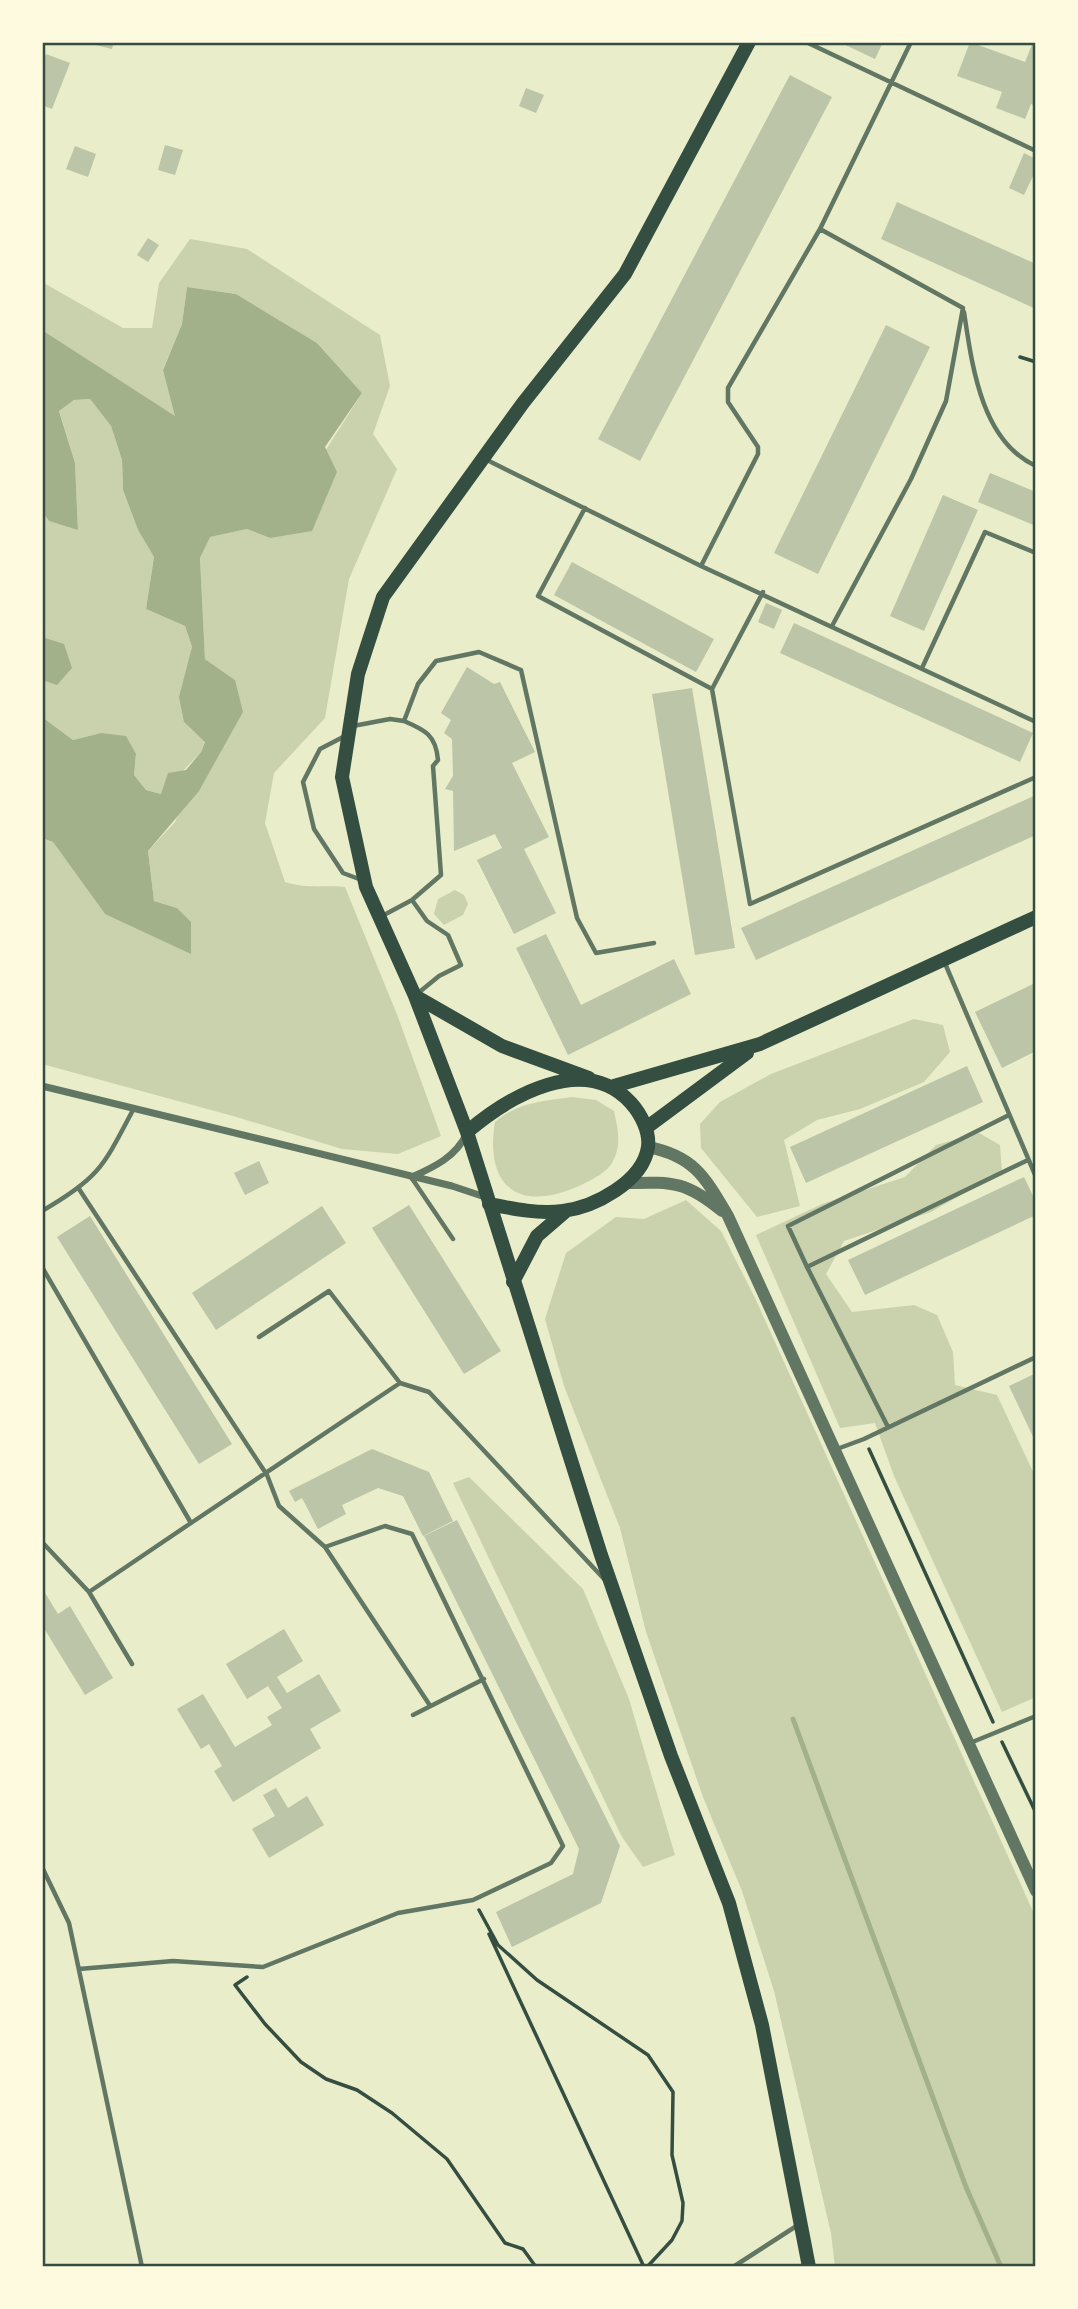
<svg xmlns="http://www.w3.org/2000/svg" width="1078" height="2309" viewBox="0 0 1078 2309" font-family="'Open Sans',sans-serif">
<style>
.green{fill:#cad2ad}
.water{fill:#a3b18a}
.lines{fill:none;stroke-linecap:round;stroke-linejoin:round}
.stream{stroke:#a3b18a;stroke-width:5}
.building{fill:#bcc5a7}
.path{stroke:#344e41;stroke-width:3.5}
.service{stroke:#617663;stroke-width:4.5}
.minor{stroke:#617663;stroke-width:7}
.tertiary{stroke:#617663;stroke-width:12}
.secondary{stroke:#344e41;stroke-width:14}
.neatline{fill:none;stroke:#344e41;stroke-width:2.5}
</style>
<rect width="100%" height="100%" fill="#e9edc9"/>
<!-- green -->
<path class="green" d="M190,239L247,249L380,335L390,386L373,434L397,469L349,579L325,718L274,773L265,823L285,882C306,889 323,885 345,887L398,1017L441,1136L398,1154L342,1149L233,1116L42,1064V838L53,842L105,914L177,908L154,901L148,851L175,822L235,680L205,659L200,558L209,537L247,529L270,538L362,393L317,343L236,294L187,287L182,324L163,369L176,417L42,330V282L123,328H152L159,283Z
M90,399L111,426L122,460L123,490L138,530L154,557L146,609L185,626L192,647L184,722L205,741L201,752L161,794L146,790L134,775L136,754L101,733L73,740L42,717V680L57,684L42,637V513L49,521L78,529L75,463L59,410L74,400Z
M455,890L464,895L468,904L463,915L444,925L434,914L438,899Z
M914,1019L943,1025L950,1052L924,1082L860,1109L817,1120L784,1140L800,1206L757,1217L701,1148L700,1124L720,1102L771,1074Z
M572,1097L596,1100L614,1111C618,1130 622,1145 612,1163C607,1172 590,1181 581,1185C521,1213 484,1189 495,1122C518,1102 543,1101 572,1097Z
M979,1133L1000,1145L1002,1172L931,1212L844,1241L826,1274L852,1312L914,1305L937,1315L953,1352L955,1385L997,1395L1036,1478V1697L1002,1712L894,1476L875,1423L840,1428L756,1235L822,1204L905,1177L936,1145Z
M686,1200L721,1231L755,1298L1036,1918V2267H835L831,2233L774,1991L742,1891L703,1797L646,1632L620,1528L564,1386L545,1319L566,1253L616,1217L644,1219Z
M469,1477L583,1589L629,1699L675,1855L643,1867L622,1837L453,1483Z"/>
<!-- water -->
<path class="water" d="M187,287L236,294L317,343L362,393L325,447L337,472L312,531L270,538L247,529L210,537L200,558L205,659L235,680L243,712L199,791L148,851L154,901L177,908L191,922V954L105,914L53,842L42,838V717L73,740L101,733L126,736L136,754L134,775L146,790L161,794L168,773L186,770L201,752L205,742L184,722L179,697L192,647L185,626L146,609L154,557L138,530L123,490L122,460L111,426L90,399L74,400L59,411L75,463L78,530L49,521L42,512V330L175,416L163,370L182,324Z
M42,637L64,644L72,668L57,685L42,680Z"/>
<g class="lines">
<!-- stream -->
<path class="stream" d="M793,1719L966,2187L1001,2267"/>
</g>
<!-- building -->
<path class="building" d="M83,42H114L112,49Z
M839,42H883L875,59Z
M970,42L1025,62L1033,42H1036V106L1031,104L1025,119L996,108L1002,92L957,76Z
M46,54L70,63L52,109L42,105V64Z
M790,75L832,97L640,461L598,439Z
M526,88L544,95L536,113L519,106Z
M165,145L183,150L175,175L158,170Z
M75,146L96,154L88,177L66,169Z
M1024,153L1036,159V170L1024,195L1009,188Z
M897,202L1036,264V309L881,239Z
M148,238L159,245L148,262L137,255Z
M886,325L930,347L818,574L774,553Z
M990,473L1036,492V526L978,502Z
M943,495L978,510L924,631L890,616Z
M572,562L714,639L696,672L554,595Z
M766,603L782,610L774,629L758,622Z
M794,623L1033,733L1020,762L780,653Z
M467,667L494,684L500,682L535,752L512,763L549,837L524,849L556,913L514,934L477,860L502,848L495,834L454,851L453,791L445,789L453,776L452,739L444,733L451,720L441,713Z
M692,688L735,948L695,955L652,694Z
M1036,795V835L756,960L741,928Z
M546,934L581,1005L674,959L691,994L568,1055L516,948Z
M1033,984L1036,1051L1002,1068L975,1012Z
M967,1066L983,1102L806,1183L790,1147Z
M259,1161L269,1183L245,1195L234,1173Z
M1024,1177L1036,1202V1215L865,1295L848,1260Z
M409,1205L501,1351L464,1374L372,1228Z
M322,1206L346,1243L216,1330L192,1293Z
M90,1216L232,1444L199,1464L57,1237Z
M1036,1373V1443L1009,1386Z
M372,1449L429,1472L453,1521L423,1536L403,1496L378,1488L342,1505L346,1514L318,1529L302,1498L295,1502L289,1491Z
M457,1520L620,1846L601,1903L512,1947L496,1912L573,1874L579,1849L424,1536Z
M42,1588L58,1614L70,1606L113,1678L85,1695L42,1625Z
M284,1629L303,1661L277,1677L287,1693L319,1674L341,1711L310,1729L321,1748L233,1802L214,1771L222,1766L209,1744L201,1749L177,1709L203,1694L235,1747L272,1725L267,1717L282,1708L268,1686L247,1699L226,1664Z
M276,1788L288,1808L307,1796L324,1825L269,1858L252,1829L275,1816L263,1795Z"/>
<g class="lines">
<!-- path -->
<path class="path" d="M1020,357L1036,362
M869,1449L993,1722
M1002,1742L1036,1813
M479,1910L498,1945L537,1980L648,2055L673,2092L672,2155L683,2203L682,2221L672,2240L647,2267
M489,1934L644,2267
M247,1977L235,1985L265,2024L301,2062L326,2079L357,2090L392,2113L447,2159L505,2243L523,2249L536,2267"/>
<!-- service -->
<path class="service" d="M806,42L1036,151
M820,229L963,308L946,401L911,479L832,626
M964,312C972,365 981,441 1036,466
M487,460L701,566L1036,722
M585,508L538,596L712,689L763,592
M701,566L758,454V447L728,402V388L820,229L911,42
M922,668L985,532L1036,553
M712,689L750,904L1036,777
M353,726L390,719L404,721L418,684L436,661L479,652L521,670L577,918L596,953L654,943
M345,736L320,749L303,782L314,829L343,873L359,879
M412,900L427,921L448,935L461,965L439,976L417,994
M382,916L412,900L441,875L433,766L438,760C436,735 425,730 404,721
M944,961L1036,1177
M411,1177L453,1239
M42,1211C99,1178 103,1167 133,1110
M42,1267L191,1523L400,1383L429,1392L605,1580
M807,1267L788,1226L1009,1115
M259,1337L329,1291L400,1383
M888,1427L807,1267L1028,1160
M837,1449L864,1439L1036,1357
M42,1542L89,1592
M325,1547L429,1704
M132,1664L89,1592L191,1523
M413,1715L484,1679
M970,1743L1036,1716
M42,1867L69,1923L142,2267
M79,1969L173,1961L263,1967L398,1913L473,1900L551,1863L563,1846L412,1534L385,1526L325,1547L279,1506L267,1475L79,1189
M733,2267L798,2225"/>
<!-- minor -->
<path class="minor" d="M42,1086L452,1186L488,1198
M412,1177C434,1167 456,1157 467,1133"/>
<!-- tertiary -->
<path class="tertiary" d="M648,1147C694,1156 705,1177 728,1216L1036,1891
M627,1183C673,1182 686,1181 722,1211"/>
<!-- secondary -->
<path class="secondary" d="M749,42L625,274L523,403L383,597L358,674L342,777L366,887L415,996L467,1132L601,1555L671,1756L729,1903L762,2025L809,2267
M415,996L502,1046L589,1078
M614,1086L760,1044L1036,917
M646,1128L747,1053
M467,1132C509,1096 585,1052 631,1103C641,1114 650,1132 648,1147C643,1182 594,1207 563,1211C538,1214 514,1209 489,1204
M513,1282L537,1236L566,1211"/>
</g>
<!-- border -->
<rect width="1078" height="2309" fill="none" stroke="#fefae0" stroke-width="88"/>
<rect x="44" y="44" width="990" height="2221" class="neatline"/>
</svg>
